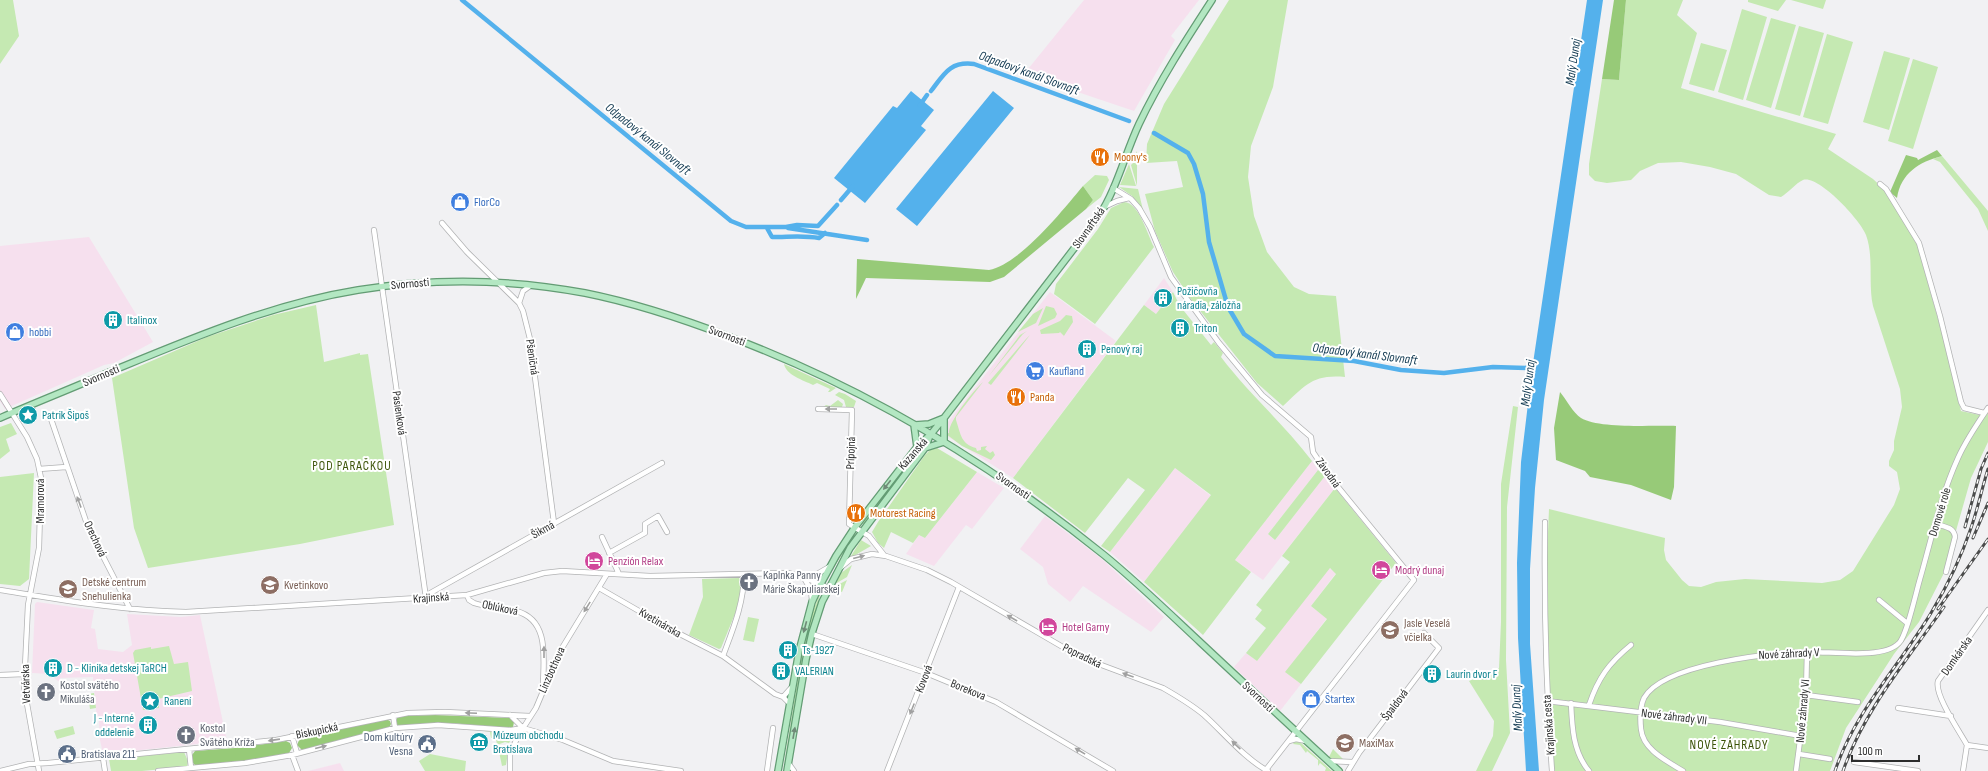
<svg xmlns="http://www.w3.org/2000/svg" width="1988" height="771" viewBox="0 0 1988 771" font-family="'Sofia Sans Condensed',sans-serif">
<style>
.commercial{fill:#f6e0ee}
.green{fill:#c5e9b2}
.forest{fill:#97ca78}
.water{fill:#54b1ec}
.lines{fill:none;stroke-linecap:round;stroke-linejoin:round}
.canal{stroke:#54b1ec;stroke-width:4.5}
.minor-casing{stroke:#b2b3b4;stroke-width:6}
.major-casing{stroke:#639c74;stroke-width:8}
.minor{stroke:#fff;stroke-width:4.5}
.major{stroke:#b3e7c2;stroke-width:5.5}
.rail-casing{stroke:#4b4c4c;stroke-width:3}
.rail{stroke:#fff;stroke-width:1.5;stroke-dasharray:4.5;stroke-linecap:butt}
.oneway{fill:#a0a0a0}
.oneway2{fill:#708a78}
.labels{text-anchor:middle;dominant-baseline:central;stroke-width:4;stroke-linejoin:round;paint-order:stroke}
.food-label{font-size:12px;fill:#c56008;stroke:#fff;text-anchor:start}
.shop-label{font-size:12px;fill:#366cbe;stroke:#fff;text-anchor:start}
.street-label{font-size:12px;fill:#2c2d2d;stroke:#fff}
.culture-label{font-size:12px;fill:#0d838f;stroke:#fff;text-anchor:start}
.hotel-label{font-size:12px;fill:#b23c85;stroke:#fff;text-anchor:start}
.worship-label{font-size:12px;fill:#5b616d;stroke:#fff;text-anchor:start}
.education-label{font-size:12px;fill:#785e54;stroke:#fff;text-anchor:start}
.service-label{font-size:12px;fill:#4e5e75;stroke:#fff;text-anchor:end}
.water-label{font-size:13px;font-style:italic;fill:#103850;stroke:#fff}
.neighbourhood-label{font-size:13px;letter-spacing:1px;fill:#3b5307;stroke:#fff}
</style>
<rect width="100%" height="100%" fill="#f1f1f3"/>
<!-- commercial -->
<path class="commercial" d="M1084,0H1199L1171,36L1175,40L1134,111L1024,74Z
M89,237L153,342L114,363L104,365L5,409L0,401V246Z
M1164,278L1173,292L1156,314L1144,305Z
M1050,292L1116,341L1013,478L947,436L948,422Z
M1312,461L1318,470L1268,534L1275,540L1325,476L1335,488L1263,580L1235,560Z
M1175,468L1211,496L1144,582L1110,552Z
M977,472L1004,488L972,529L966,525L934,566L906,554L919,535L925,538Z
M1045,516L1102,559L1164,617L1151,632L1083,586L1070,602L1048,584L1043,567L1020,549Z
M1329,568L1336,573L1311,606L1327,618L1286,672L1301,684L1280,711L1234,667L1246,653L1257,661Z
M37,602L94,610L91,628L95,629L98,649L123,652L132,645L127,614L181,617L200,615L227,741L103,754L100,740L99,720H97L93,677L60,678L61,683L48,674L32,673L35,604Z
M340,763L344,771H308Z"/>
<!-- green -->
<path class="green" d="M0,0H13L19,36L0,64Z
M1229,0H1288L1273,87L1251,146L1248,177L1254,216L1267,252L1294,287L1309,294L1336,296L1345,377C1312,374 1305,386 1283,406L1257,383L1190,298L1173,272L1155,231L1145,194L1183,187L1177,161L1146,163L1147,144L1164,104Z
M1626,0H1683L1677,15L1697,33L1681,88L1836,134L1828,149L1873,179L1886,191L1917,244L1948,355L1961,411L1984,416L1988,411V442L1971,478L1944,573L1919,622L1894,654L1846,728L1830,771H1554L1545,601L1549,509L1665,538L1664,550L1666,560L1682,580L1689,586L1701,587L1716,582L1745,579L1822,583L1840,580L1853,571L1894,505L1900,489L1897,472L1889,466V461L1894,450V441L1902,407L1900,389L1873,306C1868,283 1874,257 1866,235C1861,221 1819,175 1803,180C1796,183 1788,193 1781,197L1769,195L1736,174L1710,167L1681,162L1658,163L1640,171L1631,180L1607,183L1595,181L1589,175V164L1602,79L1619,80Z
M1748,0H1786L1778,11L1748,2Z
M1791,0H1826L1823,9Z
M1742,9L1767,17L1743,100L1718,92Z
M1771,18L1796,25L1771,108L1746,100Z
M1799,26L1824,33L1800,116L1775,109Z
M1827,34L1853,42L1828,124L1803,117Z
M1701,43L1727,50L1714,91L1689,84Z
M1884,51L1910,58L1889,130L1863,122Z
M1913,59L1938,67L1913,149L1888,141Z
M1137,151V186L1131,165L1135,161L1133,160Z
M1942,156L1988,211V231L1978,209L1940,162L1933,159Z
M1129,164L1136,186L1120,185Z
M1095,175L1107,176L1109,180L1101,197L1086,209L1093,200L1083,186Z
M1119,187L1138,189L1143,210L1132,196Z
M1124,202C1139,202 1148,236 1154,247L1095,324L1054,294L1056,284L1098,229L1111,208Z
M1173,292L1180,306L1211,345L1214,342L1223,353L1221,357C1249,394 1284,424 1312,461L1235,560L1251,572L1203,635L1144,582L1211,495L1175,468L1110,552L1101,546L1145,490L1128,478L1085,533L1013,478L1144,305L1156,314Z
M316,305L324,362L360,353V355L368,354L394,525L300,544L148,568L134,528L112,378L207,337L273,315Z
M1046,306L1054,308L1057,314L1055,318L1038,326Z
M1043,308L1036,323L1018,332L1033,314Z
M1066,315L1072,316L1073,322L1062,339L1064,336L1060,332L1059,333L1041,334L1040,330L1060,321Z
M1027,331L1023,334L988,377L1020,335Z
M1030,335L991,385L988,383L1026,339Z
M784,364L836,388L830,392H828L830,389L817,383L813,385C803,380 786,375 784,364Z
M983,382L956,417V420C961,435 961,444 976,448L977,451L981,450V447L987,446L985,449L990,453L993,451L995,455L991,460L962,446L946,434L949,433C948,422 974,390 983,382Z
M839,392L845,394L856,401L854,407H846L844,400L835,395Z
M838,400L843,404L842,407L822,408L826,405L830,406Z
M1513,406L1518,407L1507,507L1506,660L1510,733L1492,771H1476L1493,736L1494,721L1469,681L1499,668L1501,622V484Z
M11,423L17,434L6,439L10,451L0,459V427Z
M937,448L977,472L925,538L919,535L913,543L891,532L884,548L878,543L872,532L878,522L925,455L930,450Z
M1318,470L1325,476L1275,540L1268,534Z
M34,473L29,579L20,586L0,584V477Z
M1335,488L1396,563L1301,684L1285,672L1327,619L1311,606L1336,574L1330,568L1257,661L1246,653L1266,628L1255,619L1262,610L1256,605L1290,562L1282,556Z
M888,489L889,491L864,524L861,523Z
M854,534V536L832,570L848,541Z
M861,540L871,546L852,557L851,556Z
M852,565L847,577L835,584L841,573Z
M739,578L742,583L739,604L721,648L719,649L689,635L703,597L702,579Z
M847,580L842,592L833,589L834,587Z
M821,591L806,649L783,771L802,653L810,619Z
M748,617L759,619L754,642L743,640Z
M169,646L174,664L188,662L192,691L158,699L159,708L143,710L133,653L135,650L151,647V649Z
M94,693L96,708L90,709L88,694Z
M73,726L75,734L57,739L54,731Z
M479,730L509,734L512,737L509,743L505,742L497,745L496,738H491L490,732Z
M1295,741L1301,743L1332,771H1325L1326,768L1320,763L1318,766V760L1307,751L1306,753L1300,745L1293,744Z
M505,745L509,746L506,765L502,766L498,747Z
M1333,749L1343,759H1332L1329,757Z
M184,752L188,761L187,767H185L142,771H111L109,759Z
M430,754L466,761L465,771H425L419,761Z"/>
<!-- forest -->
<path class="forest" d="M1614,0H1626L1619,80L1602,79Z
M1937,150L1942,156C1919,162 1901,173 1897,198L1890,192L1906,155L1917,158L1918,160Z
M1083,186L1093,200L1086,209L1004,277L990,282L866,278L856,299L857,259L989,270C1020,264 1062,211 1083,186Z
M1560,392C1566,399 1573,413 1581,418C1599,429 1654,425 1676,426L1674,487L1671,500L1631,485L1590,477L1585,471L1556,460L1554,428Z
M435,715L510,718L514,722L513,727L509,728L450,723L398,726L396,724L397,718L399,716Z
M386,719L390,721L391,724L389,728L302,750L297,745L300,738Z
M286,741L290,743L292,748L289,753L243,762L196,766L193,763L192,755L195,751L235,748Z"/>
<!-- water -->
<path class="water" d="M1587,0H1603L1544,400L1535,488L1530,569V644L1539,771H1526L1518,638L1517,563L1521,462L1532,370Z
M911,91L934,110L921,126L926,130L865,203L834,178L893,106L897,108Z
M993,91L1014,108L917,226L896,209Z"/>
<g class="lines">
<!-- canal -->
<path class="canal" d="M462,0L731,221L746,227H786L797,225L818,226L837,205
M931,91C944,74 950,61 974,64L1129,121
M920,105L927,95
M1154,133L1188,153L1194,164L1203,194L1209,242L1228,307L1244,334L1275,356L1354,361L1401,370L1444,373L1493,367L1529,368
M841,200L853,186
M767,228L772,237C789,237 804,235 819,238L825,233
M788,228L867,240"/>
<defs>
<path id="minor" d="M1880,184L1886,189L1919,243L1940,316L1961,402L1964,408L1984,413
M1113,188L1131,199L1139,208L1150,227L1171,277L1219,343L1262,395L1311,437L1313,452L1329,476L1414,580L1265,771
M1104,207L1117,201L1129,198
M442,223L467,252L519,303L523,311L530,339L554,523
M374,230L426,598
M519,303L523,291L530,286
M0,394L27,437L37,459L41,478L39,548L28,605L24,687L39,771
M818,409L852,410L849,524L869,536L884,555
M51,419L88,527L130,609
M39,469L66,467
M1545,522C1544,605 1546,688 1552,771
M1936,524C1945,527 1954,527 1955,537L1946,572
M602,537L619,574
M609,553L645,533V524L658,516L667,532
M840,568L851,559L872,554L886,556L927,570L951,582L1080,657L1163,688C1177,696 1192,705 1204,715C1224,733 1245,759 1268,771
M805,577L817,574L829,567
M804,578L811,590L812,602
M599,588L672,630L723,656L775,694L783,697L789,703
M0,590C62,600 123,611 186,612L467,595L544,573L562,571L650,576L788,573L803,577L829,588
M467,595L469,600L474,603C488,608 502,607 516,611C551,620 543,661 543,688
M425,596L662,463
M1879,600L1907,623
M812,634L926,673L996,702L1113,771
M723,656C733,629 744,603 744,574
M0,675L24,674
M1806,695L1858,702
M783,697L791,688
M1547,701L1720,722L1801,736
M1571,703C1572,727 1573,752 1589,771
M1589,705C1598,678 1609,663 1631,645
M1898,708L1951,716
M393,715L395,728
M510,715L523,728
M292,736L297,753
M1289,741L1296,739L1306,741
M1967,745C1960,732 1934,695 1938,681L1988,610
M1967,745L1988,748
M189,749L191,768
M1799,754L1830,759
M292,755L298,771
M103,758L105,771
M1329,761L1352,762
M1854,762L1918,771
M789,764L794,771
M0,771L29,764L48,763L276,740L408,713L445,712L530,716
M158,771L245,763L292,755L395,728L438,725L511,730L523,728L563,740L613,761L681,771
M510,771V754L518,736L536,708L559,653L607,574
M767,771L773,728
M887,771L959,587
M1348,771L1359,753L1439,648L1424,633
M1683,771C1667,761 1643,750 1641,729C1640,719 1640,707 1644,698C1663,664 1769,653 1806,652C1829,651 1883,660 1899,643C1907,635 1916,592 1920,579C1931,540 1941,495 1958,458C1966,440 1977,424 1988,408
M1796,771L1806,695L1807,652
M1963,771L1967,745"/>
<path id="major" d="M0,418C37,402 75,387 112,371C192,338 272,304 358,290C433,278 510,279 585,293C635,303 683,319 730,337C866,388 991,464 1104,555C1137,582 1168,612 1200,642C1246,685 1292,728 1339,771
M944,418V442
M914,425L917,447
M915,425L929,424L944,418
M925,448L944,442
M778,771L799,651L812,602L818,589L836,556L855,527L917,447L931,434L944,418L1099,216C1117,188 1125,154 1139,124C1160,80 1186,40 1212,0
M787,771L806,659L812,633L822,602L850,548L925,448L929,438"/>
</defs>
<!-- minor casing -->
<use href="#minor" class="minor-casing"/>
<!-- major casing -->
<use href="#major" class="major-casing"/>
<!-- minor -->
<use href="#minor" class="minor"/>
<!-- major -->
<use href="#major" class="major"/>
<defs>
<path id="rail" d="M1965,527L1981,469L1988,453
M1973,538L1988,503
M1938,609L1988,539
M1835,771C1855,711 1899,666 1931,613C1946,588 1962,555 1971,528C1978,508 1982,488 1988,469
M1843,771C1864,710 1908,659 1944,607"/>
</defs>
<!-- rail casing -->
<use href="#rail" class="rail-casing"/>
<!-- rail -->
<use href="#rail" class="rail"/>
</g>
<!-- one-way arrows -->
<defs><path id="oneway-solid" d="M-6-.8H1V-3.2L6.5 0L1 3.2V.8H-6Z"/></defs>
<g class="oneway">
<use href="#oneway-solid" transform="translate(831 409) rotate(180)"/>
<use href="#oneway-solid" transform="translate(79 502) rotate(-110)"/>
<use href="#oneway-solid" transform="translate(859 557) rotate(-15)"/>
<use href="#oneway-solid" transform="translate(587 607) rotate(122)"/>
<use href="#oneway-solid" transform="translate(1012 618) rotate(-150)"/>
<use href="#oneway-solid" transform="translate(544 652) rotate(-90)"/>
<use href="#oneway-solid" transform="translate(1128 675) rotate(-160)"/>
<use href="#oneway-solid" transform="translate(912 709) rotate(112)"/>
<use href="#oneway-solid" transform="translate(471 713) rotate(-177)"/>
<use href="#oneway-solid" transform="translate(274 740) rotate(172)"/>
<use href="#oneway-solid" transform="translate(1236 745) rotate(-137)"/>
<use href="#oneway-solid" transform="translate(321 747) rotate(-14)"/>
<use href="#oneway-solid" transform="translate(1080 751) rotate(-149)"/>
</g>
<g class="oneway2">
<use href="#oneway-solid" transform="translate(887 485) rotate(128)"/>
<use href="#oneway-solid" transform="translate(805 627) rotate(105)"/>
<use href="#oneway-solid" transform="translate(794 733) rotate(-80)"/>
</g>
<!-- icons -->
<defs>
<symbol id="restaurant-disc" viewBox="-11 -11 22 22"><circle r="9.5" fill="#e8710a" stroke="#fff"/><path d="M-5-6h1v4h1v-4h1v4h1v-4h1v5L-1.5 .5V6h-2V.5L-5-1ZM5-6V6H3V1.5H1.5Q1.5-4 5-6Z" fill="#fff"/></symbol>
<symbol id="shop-disc" viewBox="-11 -11 22 22"><circle r="9.5" fill="#3f7fe0" stroke="#fff"/><path d="M-5-2.5h2.3a2.7 3.5 0 0 1 5.4 0H5L5.5 6h-11ZM-1.5-2.5h3a1.5 2.3 0 0 0-3 0Z" fill="#fff"/></symbol>
<symbol id="building-disc" viewBox="-11 -11 22 22"><circle r="9.5" fill="#0f9aa8" stroke="#fff"/><path d="M-4-6H4V6H1V3H-1V6H-4ZM-2.5-4.3h1.7v1.8h-1.7ZM.8-4.3h1.7v1.8H.8ZM-2.5-1h1.7V.8h-1.7ZM.8-1h1.7V.8H.8Z" fill="#fff"/></symbol>
<symbol id="supermarket-disc" viewBox="-11 -11 22 22"><circle r="9.5" fill="#3f7fe0" stroke="#fff"/><path d="M-6-5.5h2.5l.6 2H6L4.5 2H-2.5L-4.4-4H-6ZM-1.5 3.2a1.3 1.3 0 1 0 .1 0ZM3 3.2a1.3 1.3 0 1 0 .1 0Z" fill="#fff"/></symbol>
<symbol id="sight-disc" viewBox="-11 -11 22 22"><circle r="9.5" fill="#0f9aa8" stroke="#fff"/><path d="M0-6L1.8-2.2L6-1.7L2.9 1.2L3.7 5.4L0 3.3L-3.7 5.4L-2.9 1.2L-6-1.7L-1.8-2.2Z" fill="#fff"/></symbol>
<symbol id="hotel-disc" viewBox="-11 -11 22 22"><circle r="9.5" fill="#d1479c" stroke="#fff"/><path d="M-6-4.5h1.5V1H6V5H4.5V3h-9V5H-6ZM-4 0a1.8 1.8 0 1 1 3.6 0ZM.5 0V-2.5h3Q6-2.5 6 0Z" fill="#fff"/></symbol>
<symbol id="church-disc" viewBox="-11 -11 22 22"><circle r="9.5" fill="#6b7280" stroke="#fff"/><path d="M-1.2-6h2.4v3.5h3.3v2.4h-3.3V6h-2.4V-.1h-3.3v-2.4h3.3Z" fill="#fff"/></symbol>
<symbol id="school-disc" viewBox="-11 -11 22 22"><circle r="9.5" fill="#8d6e63" stroke="#fff"/><path d="M0-5L7-2L0 1L-7-2ZM-4 1L0 2.5L4 1V4Q0 6-4 4Z" fill="#fff"/></symbol>
<symbol id="museum-disc" viewBox="-11 -11 22 22"><circle r="9.5" fill="#0f9aa8" stroke="#fff"/><path d="M0-6L6-3V-2H-6V-3ZM-5-1h2V3h-2ZM-1-1h2V3h-2ZM3-1h2V3H3ZM-6 4H6V6H-6Z" fill="#fff"/></symbol>
<symbol id="civic-disc" viewBox="-11 -11 22 22"><circle r="9.5" fill="#5c6f8a" stroke="#fff"/><path d="M-.6-6.5H3V-4.5H.6V-3L4-1V1h2V6H-6V1h2V-1L-.6-3ZM-1.2 2.5V6h2.4V2.5Z" fill="#fff"/></symbol>
</defs>
<g fill-rule="evenodd">
<use href="#restaurant-disc" x="1089" y="146" width="22" height="22"/>
<use href="#shop-disc" x="449" y="191" width="22" height="22"/>
<use href="#building-disc" x="1152" y="287" width="22" height="22"/>
<use href="#building-disc" x="102" y="309" width="22" height="22"/>
<use href="#building-disc" x="1169" y="317" width="22" height="22"/>
<use href="#shop-disc" x="4" y="321" width="22" height="22"/>
<use href="#building-disc" x="1076" y="338" width="22" height="22"/>
<use href="#supermarket-disc" x="1024" y="360" width="22" height="22"/>
<use href="#restaurant-disc" x="1005" y="386" width="22" height="22"/>
<use href="#sight-disc" x="17" y="404" width="22" height="22"/>
<use href="#restaurant-disc" x="845" y="502" width="22" height="22"/>
<use href="#hotel-disc" x="583" y="550" width="22" height="22"/>
<use href="#hotel-disc" x="1370" y="559" width="22" height="22"/>
<use href="#church-disc" x="738" y="571" width="22" height="22"/>
<use href="#school-disc" x="259" y="574" width="22" height="22"/>
<use href="#school-disc" x="57" y="578" width="22" height="22"/>
<use href="#hotel-disc" x="1037" y="616" width="22" height="22"/>
<use href="#school-disc" x="1379" y="619" width="22" height="22"/>
<use href="#building-disc" x="777" y="639" width="22" height="22"/>
<use href="#building-disc" x="42" y="657" width="22" height="22"/>
<use href="#building-disc" x="770" y="660" width="22" height="22"/>
<use href="#building-disc" x="1421" y="663" width="22" height="22"/>
<use href="#church-disc" x="35" y="681" width="22" height="22"/>
<use href="#shop-disc" x="1300" y="688" width="22" height="22"/>
<use href="#sight-disc" x="139" y="690" width="22" height="22"/>
<use href="#building-disc" x="137" y="714" width="22" height="22"/>
<use href="#church-disc" x="175" y="724" width="22" height="22"/>
<use href="#museum-disc" x="468" y="731" width="22" height="22"/>
<use href="#school-disc" x="1334" y="732" width="22" height="22"/>
<use href="#civic-disc" x="416" y="733" width="22" height="22"/>
<use href="#civic-disc" x="56" y="743" width="22" height="22"/>
</g>
<g class="labels">
<!-- food labels -->
<g class="food-label">
<text x="1114" y="157">Moony's</text>
<text x="1030" y="397">Panda</text>
<text x="870" y="513">Motorest Racing</text>
</g>
<!-- shop labels -->
<g class="shop-label">
<text x="474" y="202">FlorCo</text>
<text x="29" y="332">hobbi</text>
<text x="1049" y="371">Kaufland</text>
<text x="1325" y="699">Štartex</text>
</g>
<!-- street labels -->
<g class="street-label">
<text transform="translate(1089 228) rotate(-55)">Slovnaftská</text>
<text transform="translate(410 284) rotate(-5)">Svornosti</text>
<text transform="translate(727 336) rotate(21)">Svornosti</text>
<text transform="translate(532 357) rotate(82)">Pšeničná</text>
<text transform="translate(101 376) rotate(-23)">Svornosti</text>
<text transform="translate(399 413) rotate(82)">Pasienková</text>
<text transform="translate(851 453) rotate(-88)">Prípojná</text>
<text transform="translate(913 454) rotate(-49)">Kazanská</text>
<text transform="translate(1328 473) rotate(54)">Závodná</text>
<text transform="translate(1013 486) rotate(35)">Svornosti</text>
<text transform="translate(40 501) rotate(-90)">Mramorová</text>
<text transform="translate(1940 512) rotate(-73)">Domové role</text>
<text transform="translate(543 530) rotate(-29)">Šikmá</text>
<text transform="translate(95 539) rotate(65)">Orechová</text>
<text transform="translate(431 598) rotate(-4)">Krajinská</text>
<text transform="translate(500 608) rotate(12)">Oblúková</text>
<text transform="translate(660 623) rotate(30)">Kvetinárska</text>
<text transform="translate(1789 654) rotate(-3)">Nové záhrady V</text>
<text transform="translate(1082 656) rotate(26)">Popradská</text>
<text transform="translate(1957 656) rotate(-55)">Domkárska</text>
<text transform="translate(552 670) rotate(-66)">Linzbothova</text>
<text transform="translate(924 679) rotate(-69)">Kovová</text>
<text transform="translate(26 684) rotate(-92)">Vetvárska</text>
<text transform="translate(968 690) rotate(22)">Borekova</text>
<text transform="translate(1258 697) rotate(43)">Svornosti</text>
<text transform="translate(1395 705) rotate(-53)">Špaldová</text>
<text transform="translate(1803 711) rotate(-85)">Nové záhrady VI</text>
<text transform="translate(1674 717) rotate(7)">Nové záhrady VII</text>
<text transform="translate(1549 725) rotate(-94)">Krajinská cesta</text>
<text transform="translate(317 731) rotate(-12)">Biskupická</text>
</g>
<!-- culture labels -->
<g class="culture-label">
<text x="1177" y="291">Požičovňa<tspan x="1177" dy="14">náradia, záložňa</tspan></text>
<text x="127" y="320">Italinox</text>
<text x="1194" y="328">Triton</text>
<text x="1101" y="349">Penový raj</text>
<text x="42" y="415">Patrik Šipoš</text>
<text x="802" y="650">Ts-1927</text>
<text x="67" y="668">D - Klinika detskej TaRCH</text>
<text x="795" y="671">VALERIAN</text>
<text x="1446" y="674">Laurin dvor F</text>
<text x="164" y="701">Ranení</text>
<text x="134" y="718" text-anchor="end">J - Interné<tspan x="134" dy="14">oddelenie</tspan></text>
<text x="493" y="735">Múzeum obchodu<tspan x="493" dy="14">Bratislava</tspan></text>
</g>
<!-- hotel labels -->
<g class="hotel-label">
<text x="608" y="561">Penzión Relax</text>
<text x="1395" y="570">Modrý dunaj</text>
<text x="1062" y="627">Hotel Garny</text>
</g>
<!-- worship labels -->
<g class="worship-label">
<text x="763" y="575">Kaplnka Panny<tspan x="763" dy="14">Márie Škapuliarskej</tspan></text>
<text x="60" y="685">Kostol svätého<tspan x="60" dy="14">Mikuláša</tspan></text>
<text x="200" y="728">Kostol<tspan x="200" dy="14">Svätého Kríža</tspan></text>
</g>
<!-- education labels -->
<g class="education-label">
<text x="82" y="582">Detské centrum<tspan x="82" dy="14">Snehulienka</tspan></text>
<text x="284" y="585">Kvetinkovo</text>
<text x="1404" y="623">Jasle Veselá<tspan x="1404" dy="14">včielka</tspan></text>
<text x="1359" y="743">MaxiMax</text>
</g>
<!-- service labels -->
<g class="service-label">
<text x="413" y="737">Dom kultúry<tspan x="413" dy="14">Vesna</tspan></text>
<text x="81" y="754" text-anchor="start">Bratislava 211</text>
</g>
<!-- water labels -->
<g class="water-label">
<text transform="translate(1573 62) rotate(-82)">Malý Dunaj</text>
<text transform="translate(1029 73) rotate(20)">Odpadový kanál Slovnaft</text>
<text transform="translate(648 139) rotate(39)">Odpadový kanál Slovnaft</text>
<text transform="translate(1365 354) rotate(7)">Odpadový kanál Slovnaft</text>
<text transform="translate(1528 383) rotate(-83)">Malý Dunaj</text>
<text transform="translate(1517 708) rotate(-93)">Malý Dunaj</text>
</g>
<!-- neighbourhood labels -->
<g class="neighbourhood-label">
<text x="352" y="466">POD PARAČKOU</text>
<text x="1729" y="745">NOVÉ ZÁHRADY</text>
</g>
</g>
<!-- scale -->
<path d="M1852 755v6h67v-6" fill="none" stroke="#2c2d2d" stroke-width="2"/>
<text x="1858" y="755" font-size="12" fill="#2c2d2d" stroke="#ffffff" stroke-width="3" paint-order="stroke">100 m</text>
</svg>
